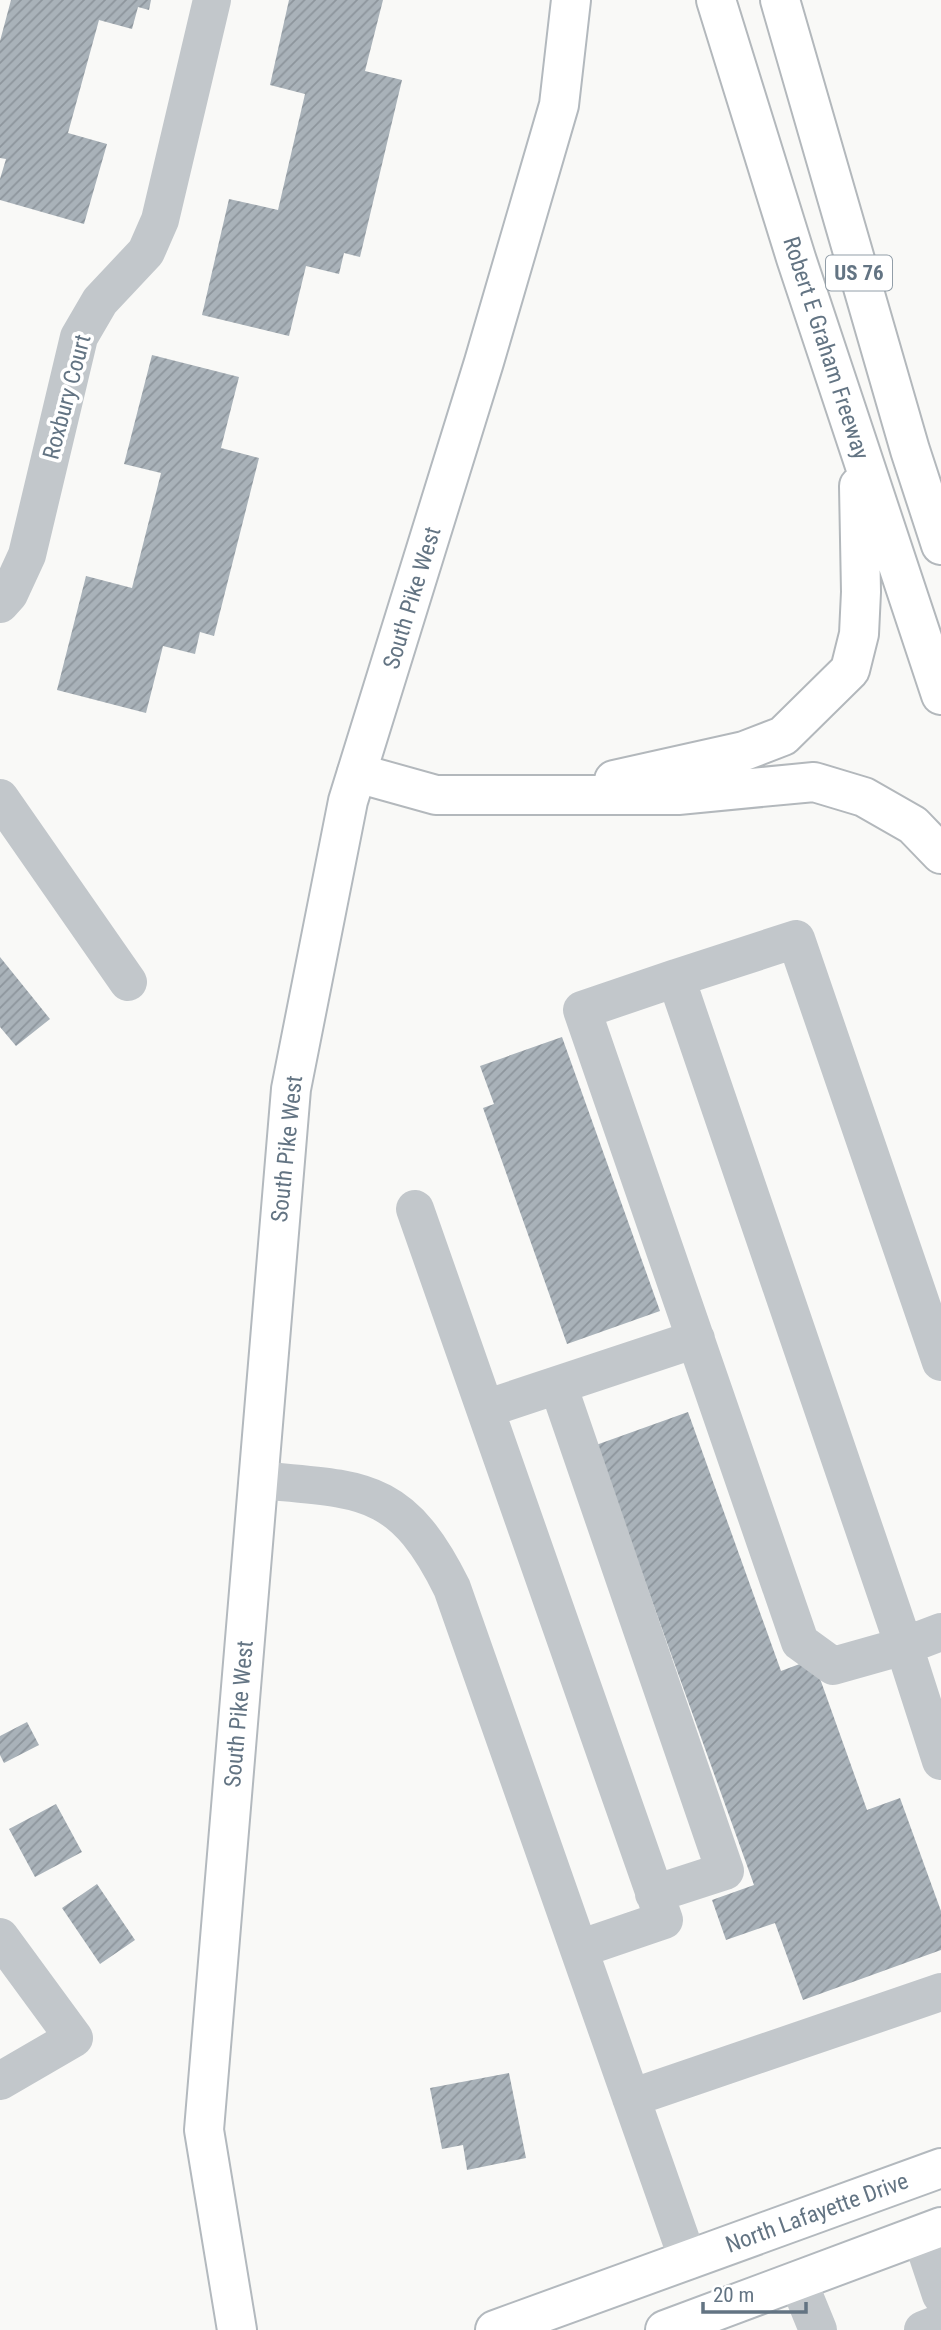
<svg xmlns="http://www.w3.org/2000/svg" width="941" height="2330" viewBox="0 0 941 2330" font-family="'Roboto Condensed',sans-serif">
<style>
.building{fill:url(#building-hatch)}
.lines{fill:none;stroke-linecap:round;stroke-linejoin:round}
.major-casing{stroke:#b3b9be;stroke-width:42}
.highway-casing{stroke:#b3b8bc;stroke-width:42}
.minor{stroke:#c2c7cb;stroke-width:38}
.major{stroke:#fff;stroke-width:38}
.highway{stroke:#fff;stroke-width:38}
.labels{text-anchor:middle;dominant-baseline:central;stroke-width:7;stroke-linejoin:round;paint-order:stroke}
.shield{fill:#fff;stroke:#929ea8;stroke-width:2}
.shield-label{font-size:21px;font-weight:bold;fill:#637483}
.street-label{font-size:23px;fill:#637483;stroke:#fff}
</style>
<defs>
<pattern id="building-hatch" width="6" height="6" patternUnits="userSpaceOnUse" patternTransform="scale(1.75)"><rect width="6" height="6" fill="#a9b2b9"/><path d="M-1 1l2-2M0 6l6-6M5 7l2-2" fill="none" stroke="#8d959c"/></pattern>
</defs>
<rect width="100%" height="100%" fill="#f9f9f7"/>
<!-- building -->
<path class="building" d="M11,0H151L149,10L138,7L132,29L99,20L68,133L107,144L84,224L0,200V179L6,159L0,158V41Z
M289,0H383L365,71L402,80L360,257L344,253L339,274L306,266L289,336L202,315L229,199L278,210L305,94L270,85Z
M152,355L239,377L221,448L259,458L214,636L200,632L195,654L163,646L146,713L57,690L86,576L132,588L161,473L124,464Z
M0,957L50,1019L16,1046L0,1027Z
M562,1037L660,1311L567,1344L483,1108L494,1104L480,1066Z
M688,1412L781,1671L813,1659L867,1810L900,1798L941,1911V1950L803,2000L775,1923L726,1940L712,1900L754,1885L596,1445Z
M27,1722L39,1745L4,1763L0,1755V1736Z
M56,1804L82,1852L35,1877L9,1829Z
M97,1884L135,1940L100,1964L62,1908Z
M509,2073L526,2158L467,2170L463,2145L442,2149L430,2088Z"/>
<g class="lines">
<defs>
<path id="major" d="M237,2330L204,2130L291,1089L348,801L484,362L559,105L571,0
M495,2330L941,2168
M665,2330L941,2227"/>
<path id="highway" d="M716,0L796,258L941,695
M780,0L910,450L941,545
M357,773L436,795H678L814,782L864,797L913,825L941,854
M614,780L744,751L783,736L850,670L859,634L861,592L859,486"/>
</defs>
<!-- major casing -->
<use href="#major" class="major-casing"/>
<!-- highway casing -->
<use href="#highway" class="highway-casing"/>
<!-- minor -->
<path class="minor" d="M0,604L9,594L27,555L79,337L100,301L146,252L160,220L212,0
M0,798L128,982
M676,978L582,1010L800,1642L833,1666L904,1646L676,978L796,939L941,1362
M415,1209L664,1920L579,1949
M558,1385L725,1871L654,1894
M485,1409L696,1339
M258,1480C363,1490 401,1485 452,1588L688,2260
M941,1632L904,1646L941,1761
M0,1937L74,2038L0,2081
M631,2098L941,1992
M921,2235L941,2295
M798,2281L818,2330
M923,2330L941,2323"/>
<!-- major -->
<use href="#major" class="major"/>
<!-- highway -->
<use href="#highway" class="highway"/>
</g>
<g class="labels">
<!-- shield labels -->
<rect class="shield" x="826" y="255.5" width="66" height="35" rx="5"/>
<g class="shield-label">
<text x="859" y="273">US 76</text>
</g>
<!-- street labels -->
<g class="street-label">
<text transform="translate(826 348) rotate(72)">Robert E Graham Freeway</text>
<text transform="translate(67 397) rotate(-75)">Roxbury Court</text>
<text transform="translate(412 598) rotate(-73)">South Pike West</text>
<text transform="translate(287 1149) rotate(-84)">South Pike West</text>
<text transform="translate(239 1714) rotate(-85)">South Pike West</text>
<text transform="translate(817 2213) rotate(-20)">North Lafayette Drive</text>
</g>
</g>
<!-- scale -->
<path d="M703 2302v10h103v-10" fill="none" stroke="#637483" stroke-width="3.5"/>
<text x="713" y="2302" font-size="21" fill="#637483" stroke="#ffffff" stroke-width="5" paint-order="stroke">20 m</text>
</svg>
